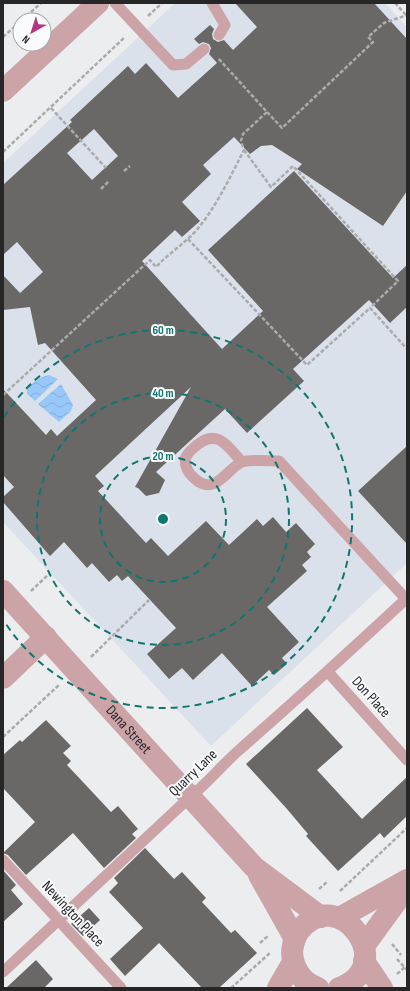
<svg xmlns="http://www.w3.org/2000/svg" width="410" height="991" viewBox="0 0 410 991" font-family="'Sofia Sans Condensed',sans-serif">
<style>
.built{fill:#dbe1ea}
.water{fill:url(#water-waves)}
.building{fill:#6a6867;fill-rule:evenodd}
.lines{fill:none;stroke-linecap:round;stroke-linejoin:round}
.path{stroke:#aaabad;stroke-width:2.5;stroke-dasharray:4 2;stroke-linecap:butt}
.service{stroke:#cca3a7;stroke-width:11}
.minor{stroke:#cca3a7;stroke-width:22}
.tertiary{stroke:#cca3a7;stroke-width:22}
.ring{fill:none;stroke:#0f766e;stroke-width:2;stroke-dasharray:7 5}
.labels{text-anchor:middle;dominant-baseline:central;stroke-width:4;stroke-linejoin:round;paint-order:stroke}
.street-label{font-size:15px;fill:#262627;stroke:#f9fbfd}
.centre{fill:#0f766e;stroke:#f9fbfd;stroke-width:2}
.ring-label{font-size:12px;text-anchor:middle;font-weight:bold;fill:#0f766e;stroke:#f9fbfd;stroke-width:4;stroke-linejoin:round;paint-order:stroke}
</style>
<defs>
<pattern id="water-waves" width="16" height="10" patternUnits="userSpaceOnUse"><rect width="16" height="10" fill="#98c8fa"/><path d="M0 5q4-4 8 0t8 0" fill="none" stroke="#83acd6"/></pattern>
</defs>
<rect width="100%" height="100%" fill="#ecedef"/>
<!-- built -->
<path class="built" d="M175,3H385L407,27V563L211,746L3,522V163Z"/>
<!-- water -->
<path class="water" d="M49,375L58,379L35,401L27,394V388L39,378Z
M61,384L73,405L71,411L59,422L38,404Z"/>
<!-- building -->
<path class="building" d="M235,3H374L407,39V191L383,226L297,169L302,164L272,145L261,146L250,154L234,137L203,165L211,174L182,202L200,221L182,237L175,230L142,261L222,349L263,311L208,250L294,171L393,278L407,265V307L390,323L369,300L293,369L304,381L247,433L225,409L156,472L165,480L159,493L146,496L138,488L135,487L191,387L95,476L104,486L98,491L146,543L151,538L168,556L206,521L229,545L257,519L263,526L273,517L286,532L296,523L315,544L307,552L311,557L302,565L307,571L267,607L299,642L282,658L287,664L274,675L269,670L252,686L222,653L193,680L182,668L169,679L147,654L176,628L128,576L122,581L117,575L109,582L92,563L87,568L64,542L50,556L3,502V497L14,487L3,475V389L46,435L51,429L57,436L96,400L45,343L38,345L30,307L3,310V275L20,293L43,272L17,242L3,255V185L72,122L70,120L128,66L135,74L146,63L178,98L217,63L209,54L211,48L209,44L203,42L199,44L194,39L210,25L214,29L212,34L213,39L218,42L224,40L233,50L257,27ZM94,129L118,156L92,180L67,153Z
M407,446V544L358,491Z
M307,708L343,747L317,770L362,819L407,777V816L384,838L380,833L338,871L306,836L308,834L287,809L246,764Z
M46,720L71,746L63,753L71,761L67,765L111,812L118,806L138,829L132,834L136,838L104,868L73,833L26,875L8,855L3,853L35,822L3,788V755L20,740L22,742Z
M145,848L174,879L182,872L206,898L202,902L231,933L235,930L257,953L219,988H202L159,943L125,976L110,959L143,928L109,892L118,883L114,878Z
M3,870L16,885L11,890L23,904L3,922Z
M89,908L100,920L83,936L71,924Z
M36,960L53,979L44,988H6Z"/>
<g class="lines">
<!-- path -->
<path class="path" d="M395,3L407,16
M148,16L162,3
M22,20L41,3
M3,37L20,22
M51,108L106,168
M267,112L282,128L373,42L368,37L384,23L407,15
M244,150L271,187L293,166L398,281L370,308
M3,152L125,37
M124,171L130,166
M101,189L109,181
M188,239L307,365L370,308L407,349
M3,395L150,260L156,267C167,255 181,246 193,234C215,210 229,179 244,150L241,141L243,134L267,112L218,58
M31,591L48,575
M91,657L149,600
M3,737L60,684
M319,889L328,881
M340,891L407,828
M260,943L268,936
M392,944L401,955
M397,959L407,970
M397,974L405,967
M231,988L270,953"/>
<!-- service -->
<path class="service" d="M115,3L173,65L186,64L204,49
M212,3L225,25L219,35
M242,462C228,447 218,428 197,445C192,449 187,453 185,459C185,466 188,473 194,478C215,498 227,468 242,462C249,459 271,461 279,461L406,599
M328,672L407,760
M3,860L121,988
M3,972L190,797C208,783 221,766 238,751C295,701 351,650 407,598"/>
<!-- minor -->
<path class="minor" d="M3,91L98,3
M3,678L46,637
M339,918L407,880
M364,946L407,887"/>
<!-- tertiary -->
<g class="tertiary">
<path id="s1" d="M3,591L254,867L321,917"/>
<path d="M259,875L295,939"/>
<path d="M364,961L382,988"/>
<path d="M278,988L293,962"/>
<path d="M318,988C307,984 299,977 295,966C290,955 292,941 299,931C338,881 401,966 339,988"/>
</g>
</g>
<!-- distance rings -->
<g class="ring">
<circle cx="163" cy="519" r="63"/>
<circle cx="163" cy="519" r="126"/>
<path d="M4 417A189 189 0 1 1 4 621"/>
</g>
<g class="labels">
<!-- street labels -->
<g class="street-label">
<text transform="translate(371 697) rotate(48)">Don Place</text>
<text stroke="none"><textPath href="#s1" startOffset="187">Dana Street</textPath></text>
<text transform="translate(193 773) rotate(-44)">Quarry Lane</text>
<text transform="translate(73 914) rotate(47)">Newington Place</text>
</g>
</g>
<circle cx="163" cy="519" r="6" class="centre"/>
<g class="ring-label">
<text x="163" y="334">60 m</text>
<text x="163" y="397">40 m</text>
<text x="163" y="460">20 m</text>
</g>
<!-- border -->
<rect width="410" height="991" fill="none" stroke="#262627" stroke-width="8"/>
<!-- north arrow -->
<g transform="translate(32 32) rotate(219)"><circle r="19" fill="#f9fbfd" stroke="#a5a6a7"/>
<path d="M0-3L7 15L0 10L-7 15Z" fill="#b53581"/>
<text y="-6" font-size="11" font-weight="bold" text-anchor="middle" fill="#262627">N</text>
</g>
</svg>
